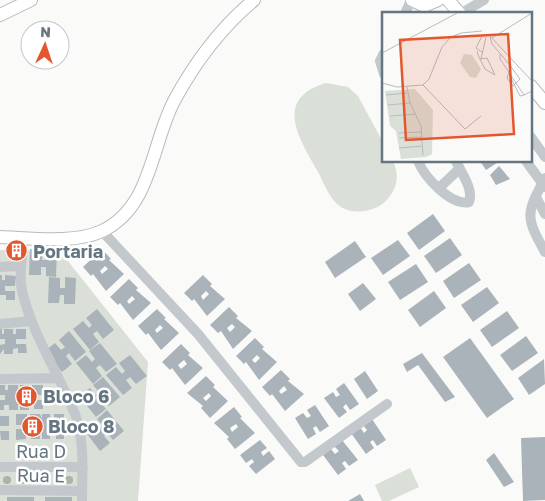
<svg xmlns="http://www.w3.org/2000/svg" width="545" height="501" viewBox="0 0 545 501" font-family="'Golos Text',sans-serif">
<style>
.green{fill:#dadfd7}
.building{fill:#aab3b9;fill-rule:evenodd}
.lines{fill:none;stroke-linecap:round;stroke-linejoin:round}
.major-casing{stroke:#b5babe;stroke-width:14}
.minor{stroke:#c3c8cc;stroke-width:10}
.major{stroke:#fff;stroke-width:12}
.tree{fill:#aab4a7}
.labels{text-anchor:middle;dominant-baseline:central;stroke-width:5;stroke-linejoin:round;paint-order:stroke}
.poi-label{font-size:18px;font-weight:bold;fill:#657683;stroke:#fff;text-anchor:start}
.street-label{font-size:18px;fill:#657683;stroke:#fff}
.inset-road{fill:none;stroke:#b5bdc2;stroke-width:1}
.view{fill:#e4572e;fill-opacity:0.15;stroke:#e4572e;stroke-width:2.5}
.inset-edge{fill:none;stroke:#657683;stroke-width:2.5}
</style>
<rect width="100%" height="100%" fill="#fafaf8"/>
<!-- green -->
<path class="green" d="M326,83L348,87L358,96L384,144V161H393C399,174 398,186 389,197C380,211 355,216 341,207C329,199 324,183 318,172C300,140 272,99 326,83Z
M0,250L60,251L148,362L138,501H0Z
M410,468L419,487L389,501H382L375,485Z"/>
<!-- building -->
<path class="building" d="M480,161H500L486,170Z
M499,166L510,179L496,185L490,175Z
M433,214L445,231L419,250L407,233Z
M450,238L462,255L436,273L424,256Z
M398,240L410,256L383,275L371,258Z
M355,241L366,257L335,278L325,262Z
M30,249L42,250V260H46V250H57L56,277L46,276V267H41V275H29Z
M102,249L111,259L109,260L124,274L106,291L93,274L91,276L83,267ZM105,266L108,269L102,274L100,271Z
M469,263L481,280L454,298L443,281Z
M416,264L428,282L400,300L388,282Z
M0,275H2V280H5V275L16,276L15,286H5V291H15V300H6V295H0Z
M203,275L212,284L210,286L225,299L207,316L194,299L192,301L184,293ZM206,291L209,294L203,300L201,296Z
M49,277L60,278V288H65V277L76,278L75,304H64V295H60L59,303H48Z
M129,279L138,288L136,290L151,303L133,320L120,303L118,305L110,297ZM132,296L135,299L129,304L127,301Z
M363,283L376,299L360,311L348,294Z
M487,287L499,303L473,322L461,305Z
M434,291L446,308L420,327L408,310Z
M229,307L238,316L236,318L252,331L233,349L221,331L218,333L210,325ZM232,324L235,327L230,332L227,328Z
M97,309L114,330L103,339L97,331L93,334L99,342L90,350L73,329L83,321L89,328L92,325L86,318Z
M157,309L166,318L164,319L179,333L161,350L148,333L146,335L138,326ZM160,325L163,328L157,333L155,330Z
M507,311L519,328L492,347L480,330Z
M0,329H2V334H4V329H13V334H16V329H26V339H16V344H26L27,353H18V348L13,349V354H4V349L0,354V345L5,344V339H0Z
M69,331L86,352L75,361L69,353L66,356L72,364L62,372L45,351L55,343L61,350L65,347L59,340Z
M526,336L538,353L512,371L500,355Z
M255,338L264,347L262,349L277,362L259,380L246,362L244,364L236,356ZM257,355L260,358L255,363L252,360Z
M470,338L514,399L487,418L443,357Z
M100,343L117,364L106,372L100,365L96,368L102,376L93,384L76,363L86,355L92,362L95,359L89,351Z
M181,344L190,353L188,355L203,368L185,385L172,368L170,370L162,362ZM184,360L187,364L181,369L178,365Z
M422,353L455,397L445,402L418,365L407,372L403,364Z
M130,355L147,376L136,384L130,377L126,380L132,388L123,395L106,375L116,367L122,374L125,371L119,363Z
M544,359L545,384L529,395L518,378Z
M281,370L290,379L288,381L304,394L285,411L272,394L270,396L262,387ZM284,386L287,390L281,394L279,391Z
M365,371L378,391L367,399L354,379Z
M206,376L215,385L213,387L228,401L210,418L201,408L203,406L187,393ZM209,393L211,396L206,401L203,398Z
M103,377L120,397L109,406L103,399L100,402L106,409L96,417L79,396L90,388L95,395L99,392L93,385Z
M344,383L359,404L350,410L346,404L343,407L347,412L339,418L324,398L333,392L336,397L340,395L336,389Z
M0,385H5V390H8V385H18V390H20V385H29V390H32V385H43V395H33V400H43V409H34V404H29V410H20V405H18V410H9V405H4V410H0V400H5V395H0ZM16,395H21V400H16Z
M315,405L329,426L320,432L316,426L313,428L316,434L308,439L295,418L303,413L307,418L311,416L307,410Z
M234,407L242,417L240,418L255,433L235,449L227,439L229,437L214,423ZM236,424L238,427L232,432L230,428Z
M107,410L124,431L113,440L107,433L104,436L110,443L100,451L84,430L94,422L99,429L103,426L97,419Z
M16,414H27V419H30V414H40L42,419V414H50L51,419H54V414H64V425H54V430L64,429V439H56V434H50V439H42V434L40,435V439H31V434H26V439L16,440V429H26V425H16ZM38,424H43V430H38Z
M0,416H9V426H0Z
M372,419L386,440L377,446L373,440L370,442L374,448L366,454L351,433L360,427L364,433L367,430L363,425Z
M0,431H9V440H1Z
M545,437V500L523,501L521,438Z
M260,440L267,448L261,452L263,456L269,451L275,459L256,474L249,466L254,462L252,459L246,463L240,455Z
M342,440L358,460L349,466L345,461L342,463L346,469L338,475L323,455L331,449L335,454L339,451L334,446Z
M494,453L514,482L504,487L486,460Z
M360,494L364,501H348Z
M7,497H34V501H7Z
M45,497H72V501H45Z"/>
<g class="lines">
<defs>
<path id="major" d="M412,0L424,6L438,0
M448,0L460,14
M0,15L31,0
M531,86L545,103
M0,237C30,238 75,244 102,231C152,207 151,145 174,101C195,62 219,29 254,0"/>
</defs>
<!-- major casing -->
<use href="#major" class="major-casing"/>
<!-- minor -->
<path class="minor" d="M405,14L411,0
M460,14L484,0
M384,53L380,61L384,74
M531,137L545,157
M418,161C424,176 450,206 469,202C474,189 461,173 456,161
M526,161L545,187
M545,178C526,214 525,216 545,252
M439,188L459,169
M536,197L545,214
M102,231L198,334L301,462H305L387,404
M22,238C24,256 18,272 22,291C33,336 58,372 75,414C85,441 82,472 82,501
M0,267L19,266
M0,324L31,321
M0,379L57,378
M0,467H83
M0,490L82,491"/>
<!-- major -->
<use href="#major" class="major"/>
</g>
<!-- trees -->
<g class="tree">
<circle cx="7" cy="480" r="4"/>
<circle cx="24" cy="480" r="4"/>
<circle cx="38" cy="480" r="4"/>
<circle cx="46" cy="480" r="4"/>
<circle cx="60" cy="480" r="4"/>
<circle cx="69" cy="480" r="4"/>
</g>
<!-- icons -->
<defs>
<symbol id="building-disc" viewBox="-11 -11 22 22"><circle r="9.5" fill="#e4572e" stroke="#fff"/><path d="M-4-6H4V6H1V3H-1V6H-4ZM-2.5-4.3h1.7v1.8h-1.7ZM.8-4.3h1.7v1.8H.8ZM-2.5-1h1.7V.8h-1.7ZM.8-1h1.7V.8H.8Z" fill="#fff"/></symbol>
</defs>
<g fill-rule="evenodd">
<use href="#building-disc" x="4" y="238" width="25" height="25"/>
<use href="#building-disc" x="14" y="384" width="25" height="25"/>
<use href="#building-disc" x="20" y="414" width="25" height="25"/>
</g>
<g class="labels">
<!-- poi labels -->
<g class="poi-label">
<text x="33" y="251">Portaria</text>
<text x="43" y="396">Bloco 6</text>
<text x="48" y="426">Bloco 8</text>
</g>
<!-- street labels -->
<g class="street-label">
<text x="41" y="451">Rua D</text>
<text transform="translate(41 475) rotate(1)">Rua E</text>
</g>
</g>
<!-- overview -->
<g transform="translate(382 12)">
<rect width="150" height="150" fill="#fafaf8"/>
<path d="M82,42L90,43L99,57L94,66L88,65L78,51ZM33,77L51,98L50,142L44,145L19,147L14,119L8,114L3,79Z" fill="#dadfd7"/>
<path class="inset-road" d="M106,22L150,69M100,24L94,36L100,40M108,25L110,32L127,52L138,67L131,74L125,66L129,55M110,26L150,1M95,39L96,43L103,57L113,63L105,46L98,47M0,41L77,0M118,42V47L142,83L150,79M99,47L104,25M127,62L138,84L142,83M0,71L15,75L41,73L47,67L60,35L69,25L79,21L100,19M41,73L83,117L99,104M25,75L28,91L39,114L41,143M4,83L25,81M6,93L28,91M8,104L33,102M17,121L40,120M17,126L40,125M17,136L40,134"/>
<path class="view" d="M126,22L132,122L24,128L18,28Z"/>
<rect width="150" height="150" class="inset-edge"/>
</g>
<!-- north arrow -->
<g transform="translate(45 45) rotate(3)"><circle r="24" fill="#ffffff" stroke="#c1c8cd"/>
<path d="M0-4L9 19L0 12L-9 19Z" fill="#e4572e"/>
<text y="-8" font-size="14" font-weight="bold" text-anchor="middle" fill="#657683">N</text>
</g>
</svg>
